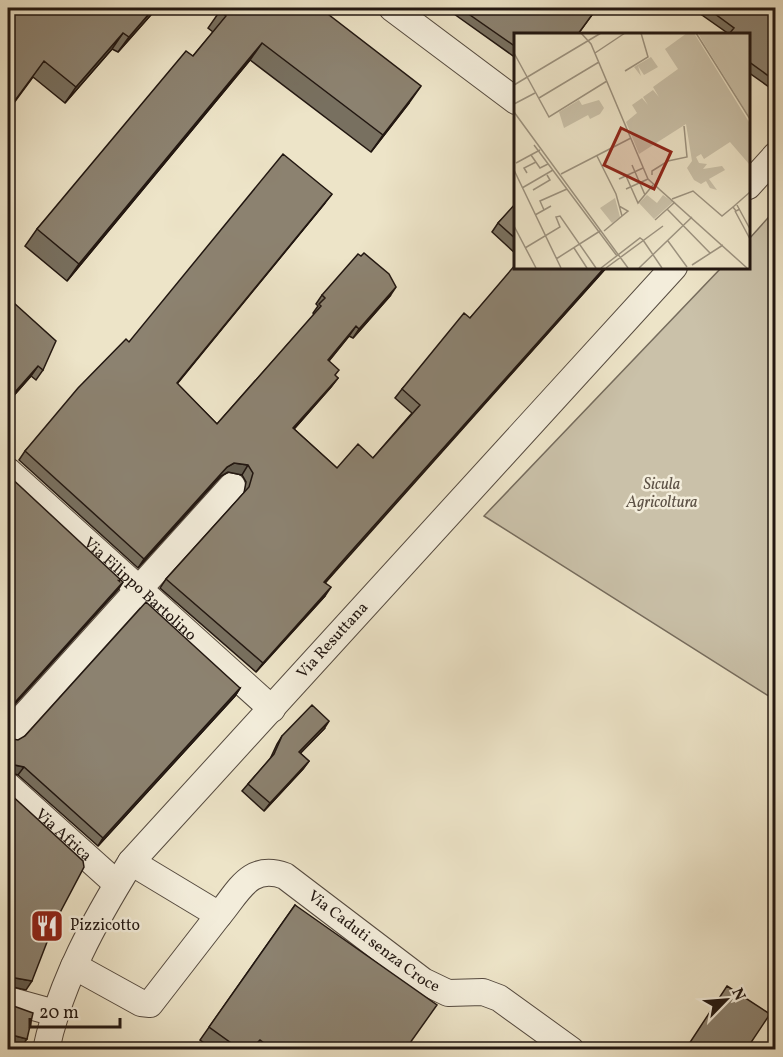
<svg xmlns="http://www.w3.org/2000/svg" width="783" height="1057" viewBox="0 0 783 1057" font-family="Vollkorn,serif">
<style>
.green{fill:#cac1a9;stroke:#766c5d;stroke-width:1.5}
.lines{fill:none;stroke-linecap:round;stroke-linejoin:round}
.minor-casing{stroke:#554a3f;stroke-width:28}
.minor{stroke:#f3eddb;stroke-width:26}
.wall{fill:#787060;stroke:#221711;stroke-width:1.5}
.shaded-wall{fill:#625b4e;stroke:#221711;stroke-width:1.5}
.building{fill:#8c8270;stroke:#221711;stroke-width:1.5}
.labels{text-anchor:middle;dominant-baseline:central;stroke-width:5;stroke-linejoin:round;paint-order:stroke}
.park-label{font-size:16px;font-style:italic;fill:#5d5246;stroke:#f3eddb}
.street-label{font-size:16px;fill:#221711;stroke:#f3eddb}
.poi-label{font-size:16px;fill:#221711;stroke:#f3eddb;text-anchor:start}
.inset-road{fill:none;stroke:#9c927f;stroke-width:1.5}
.view{fill:#8f2418;fill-opacity:0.15;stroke:#8f2418;stroke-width:3}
.inset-edge{fill:none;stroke:#221711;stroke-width:3}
</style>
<rect width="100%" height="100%" fill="#ede4c8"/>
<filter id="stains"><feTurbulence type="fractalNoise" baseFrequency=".00333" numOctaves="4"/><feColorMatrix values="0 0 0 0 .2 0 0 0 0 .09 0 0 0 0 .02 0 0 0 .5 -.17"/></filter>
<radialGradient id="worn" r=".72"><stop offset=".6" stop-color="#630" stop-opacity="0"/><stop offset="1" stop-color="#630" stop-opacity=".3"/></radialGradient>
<!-- green -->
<path class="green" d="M775,210V700L484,516L722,267H748L749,239Z"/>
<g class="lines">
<defs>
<g id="minor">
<path d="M392,8L516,101"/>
<path d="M748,186L776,155"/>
<path id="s1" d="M8,471L272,709"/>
<path d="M8,734L232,486"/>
<path id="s2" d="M8,786L117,884"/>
<path id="s3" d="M219,915C239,891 250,863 285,876L423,981L448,993L483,992L499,998L571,1050"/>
<path d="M74,966L141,1003L150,1004L219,915L131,862"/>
<path d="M8,1000L55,1013"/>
<path id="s4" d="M46,1050C60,983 95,920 131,862L674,267"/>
</g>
</defs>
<!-- minor casing -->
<use href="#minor" class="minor-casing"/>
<!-- minor -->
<use href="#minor" class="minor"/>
</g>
<!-- wall -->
<path class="wall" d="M8,8H157L118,52L112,49L65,103L33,77L8,111Z
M222,8L409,103L371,152L250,60L67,281L25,246L37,229L193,56L213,32L208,28Z
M448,8H597L578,34H516V58L447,9Z
M692,8H776V80L769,87L748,72V34H729Z
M325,203L177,384L217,424L314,315L313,313L318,306L316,304L322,295L390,296L353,338L349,336L329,361L335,376L338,378L331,387L294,429L337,468L373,458L412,413L395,398L402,389L470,318L516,267H607L339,566L325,583V596L256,672L160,588L166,579L244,493L246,482L242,475L228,472L221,476L138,568L19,460L25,451L129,342Z
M516,205V254L492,232L498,223Z
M8,307L43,370L36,380L31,376L9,401L8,400Z
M240,688L235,696L98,846L18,775V740Z
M324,729L300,753L309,761L303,769L264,811L242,791L248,784L270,759L277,744L282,736Z
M295,905L405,1050H214L200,1040Z"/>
<!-- shaded-wall -->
<path class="shaded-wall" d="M154,8H157L118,52L129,37Z
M123,33L112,49L65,103L76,87Z
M262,43L250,60L67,281L79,264Z
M421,86L409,103L371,152L383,135Z
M332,194L325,203L170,392L177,383Z
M605,267H607L318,591L324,582L346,557Z
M396,287L390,296L353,338L359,329Z
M356,326L349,336L322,369L328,360Z
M38,366L31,376L9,401L15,392Z
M338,378L331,387L287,437L293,428Z
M234,463L248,465L242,475L228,472L221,476L138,568L144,559L227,467Z
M123,582L118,590L8,712V710Z
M331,587L325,596L256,672L263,663Z
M240,688L235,696L98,846L103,838Z
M329,721L324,729L294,760L299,752Z
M309,761L303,769L264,811L270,803Z
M10,764L24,767L18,775L8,772V765Z
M10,977L32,981L26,990L8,986V980Z
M8,1034L27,1039L21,1047L8,1044Z"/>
<!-- building -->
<path class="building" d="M8,8H154L129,37L123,33L76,87L44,61L8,110Z
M222,8H320L421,86L383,135L262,43L79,264L37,229L186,51L193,56L226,16L219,11Z
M460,8H597L578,34L575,33L574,34H516V47Z
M707,8H776V78L774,80L748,61V34H729L734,28Z
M283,154L332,194L177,383L217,424L321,306L319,304L325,298L322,295L358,254L361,256L364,253L389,274L396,287L359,329L356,326L328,360L339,370L335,375L338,378L293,428L337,468L358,444L373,458L420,405L402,389L464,313L470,318L516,264V267H605L346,557L324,582L331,587L263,663L166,579L249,487L253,473L248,465L234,463L227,467L144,559L25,451L78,388L126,339L129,342Z
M515,204L516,205V239L498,223Z
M14,303L56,341L43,370L38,366L15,392L8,384V307L9,309Z
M8,475L123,582L8,710Z
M146,602L240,688L103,838L24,767L10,764L8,765V738L18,740L25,736Z
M312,705L329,721L299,752L309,761L270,803L248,784L274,754L282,736Z
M8,792L83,861L84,867L54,924L32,981L10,977L8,980Z
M295,905L437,1005L405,1050H273L260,1040L250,1050H241L209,1027Z
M727,986L770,1014L746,1050H685Z
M8,1004L33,1013L27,1039L8,1034Z
M126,1044L134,1050H123Z"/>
<!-- icons -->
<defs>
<symbol id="restaurant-square" viewBox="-11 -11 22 22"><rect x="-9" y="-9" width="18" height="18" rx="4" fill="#8f2418" stroke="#f3eddb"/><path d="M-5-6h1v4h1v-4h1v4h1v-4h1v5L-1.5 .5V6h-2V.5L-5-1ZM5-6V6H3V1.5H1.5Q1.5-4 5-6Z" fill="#fff"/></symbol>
</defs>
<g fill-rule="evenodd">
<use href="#restaurant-square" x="28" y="907" width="38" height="38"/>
</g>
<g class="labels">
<!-- park labels -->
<g class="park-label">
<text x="662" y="485">Sicula<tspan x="662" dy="18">Agricoltura</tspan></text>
</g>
<!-- street labels -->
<g class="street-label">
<text stroke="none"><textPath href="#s1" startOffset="177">Via Filippo Bartolino</textPath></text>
<text stroke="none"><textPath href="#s4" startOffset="507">Via Resuttana</textPath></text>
<text stroke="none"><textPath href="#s2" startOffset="74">Via Africa</textPath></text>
<text stroke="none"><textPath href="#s3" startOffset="195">Via Caduti senza Croce</textPath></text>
</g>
<!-- poi labels -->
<g class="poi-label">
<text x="70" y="926">Pizzicotto</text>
</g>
</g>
<!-- overview -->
<g transform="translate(514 33)">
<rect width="236" height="236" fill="#ede4c8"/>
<path d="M173,0H180L235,89V131L216,109L190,126L187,121L182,124L185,130L193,131L189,136L208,133L211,137L195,146L203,157L196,155L192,148L187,151L180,147L173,135L178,128L172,91L125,121L112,89L123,80L118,72L128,65L134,72L129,64L139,57L145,64L139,54L164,36L151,16ZM184,0H235V83L189,9ZM137,24L144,34L130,42L124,33L127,43L120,34ZM65,67L68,72L85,67L90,75L86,81L76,86L74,82L50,95L45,79ZM133,162L143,170L149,162L159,169L140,186L125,170ZM101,165L106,184L98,190L86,175Z" fill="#cac1a9"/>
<path class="inset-road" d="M67,0L77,11L134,146L233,235M182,0L236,86M0,20L35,84L93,48M81,20L111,0M111,38L134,24L127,0M0,52L87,0M25,65L85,29M0,71L21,60M0,79L114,235M20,112L103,223M17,122L26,135L34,131M83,123L102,161L108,183L90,198M2,130L26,117M118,132L131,162M0,137L47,235M13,140L10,135L22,129M47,141L117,105M138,142V138L154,128L173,124L170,93M112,143L124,170L139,152M105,146L129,135M8,155L39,137M112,156L134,146M19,157L36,147L33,142M158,166L179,158L208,183L219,174M223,172L236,196M105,173L114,178L108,183M153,176L196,220M226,176L222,178L219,174L236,159M30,177L26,168L53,156M221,178L236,206M21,182L37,173M141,187L161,169M0,193L22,235M129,207L148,235M154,208L173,234M11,215L46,194L42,184L46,183L82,235M60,215L73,235M42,226L86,198M178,232L209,212M87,235L126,205L129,207M92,235L149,193M125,235L178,184"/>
<path class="view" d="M107,95L157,119L140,156L90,132Z"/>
<rect width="236" height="236" class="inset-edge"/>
</g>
<!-- margin -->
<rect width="783" height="1057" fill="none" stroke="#ede4c8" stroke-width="30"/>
<rect x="9" y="9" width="765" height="1039" fill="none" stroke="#221711" stroke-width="3"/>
<rect x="15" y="15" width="753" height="1027" fill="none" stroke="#221711" stroke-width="1.5"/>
<!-- north arrow -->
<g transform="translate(726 1000) rotate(65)" stroke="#f3eddb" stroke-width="4.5" paint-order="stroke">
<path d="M0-4.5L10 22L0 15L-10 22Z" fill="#221711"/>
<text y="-9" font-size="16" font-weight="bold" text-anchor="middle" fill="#221711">N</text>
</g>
<!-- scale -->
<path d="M30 1018v9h90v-9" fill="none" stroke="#221711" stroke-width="3"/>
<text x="39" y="1018" font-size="18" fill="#221711" stroke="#f3eddb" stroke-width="4.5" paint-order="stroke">20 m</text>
<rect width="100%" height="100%" filter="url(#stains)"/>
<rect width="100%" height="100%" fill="url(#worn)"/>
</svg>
